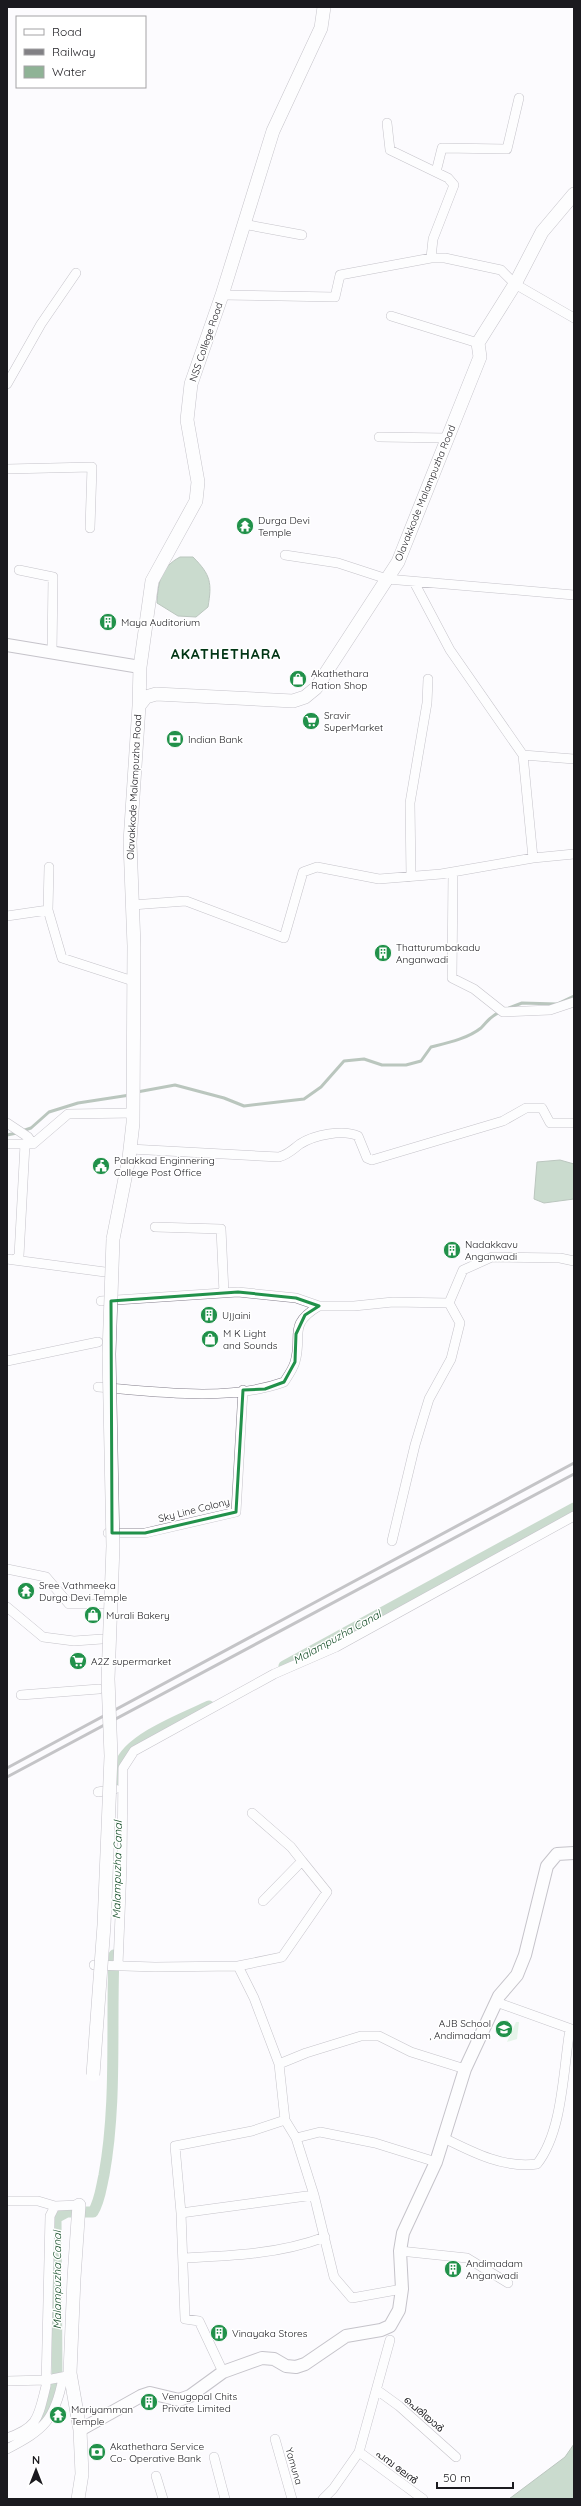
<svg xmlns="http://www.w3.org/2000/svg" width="581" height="2506" viewBox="0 0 581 2506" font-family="Quicksand,'Noto Sans Malayalam',sans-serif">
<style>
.green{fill:#ccebd2}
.water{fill:#8fb396;stroke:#6c8572}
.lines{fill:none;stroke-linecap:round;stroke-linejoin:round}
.stream{stroke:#6c8572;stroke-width:3}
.canal{stroke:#8fb396;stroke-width:11}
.minor-casing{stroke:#847f8c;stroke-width:10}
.tertiary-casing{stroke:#847f8c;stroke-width:14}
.secondary-casing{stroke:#847f8c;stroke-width:14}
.minor{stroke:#fff;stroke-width:9}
.tertiary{stroke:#fff;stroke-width:12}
.secondary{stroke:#fff;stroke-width:13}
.rail{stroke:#828185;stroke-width:3}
.secondary-bridge-casing{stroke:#847f8c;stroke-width:14;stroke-linecap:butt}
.secondary-bridge{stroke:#fff;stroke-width:13}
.marked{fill:none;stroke:#21914a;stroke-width:3;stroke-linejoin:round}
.labels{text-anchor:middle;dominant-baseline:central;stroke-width:3;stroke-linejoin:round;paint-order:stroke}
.street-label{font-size:10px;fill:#1b1a1f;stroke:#fff}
.poi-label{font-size:10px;fill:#1b1a1f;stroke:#fff;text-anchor:start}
.water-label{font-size:11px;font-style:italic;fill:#134c26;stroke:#fff}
.district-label{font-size:14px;font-weight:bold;letter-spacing:1px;fill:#003514;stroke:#fff}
</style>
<rect width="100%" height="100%" fill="#fcfbfe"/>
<!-- green -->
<path class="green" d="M516,2022H519L517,2039L507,2042Z"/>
<!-- water -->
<path class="water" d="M180,557H193C211,575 212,583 208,607L196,617L178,616L157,603C158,582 161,567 180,557Z
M560,1160L574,1164V1199L544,1203L534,1199L537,1162Z
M574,2444V2499H509L565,2457Z"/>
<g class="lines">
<!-- stream -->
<path class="stream" d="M509,1008L522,1003L557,1004L574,996
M137,1092L175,1085L224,1098L244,1106L304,1099L321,1087L344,1061L364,1059L382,1065H406L421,1061L431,1047C447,1043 467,1039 481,1028C488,1021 490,1016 500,1012
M22,1131L31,1128L49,1112L78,1103L130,1095
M7,1135L17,1133"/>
<!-- canal -->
<path class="canal" d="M284,1666L574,1508
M119,1780C119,1775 118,1769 120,1765C127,1739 186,1717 209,1706
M28,2434C46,2425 54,2395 57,2377L56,2218L67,2212H93C100,2201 101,2188 104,2175C117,2103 111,2028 114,1955"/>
<defs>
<path id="minor" d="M387,123L390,150L448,178L454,185L433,239L431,258
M436,172L442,148L507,149L519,98
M243,224L302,235
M222,295L335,297L340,275L431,258H445L501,270L515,284L574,318
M391,316L478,343
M7,384L41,324L76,273
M379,437L447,438
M7,469L92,467L90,528
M285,555L338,563L387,579L574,595
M19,570L53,577L52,653
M523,755L574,759
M533,858L574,854
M453,872L452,978L474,989L503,1012L550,1010L574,1002
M411,877L410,803L427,703L428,679
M132,905L186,901L284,938L303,872L317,867L379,879L441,874L533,858L523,755L450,650L414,582
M48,910L49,867
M7,916L48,910L62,958L133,981
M7,1123L28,1137L33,1144
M7,1144H33L68,1114L133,1113
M130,1149L279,1157C289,1154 293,1149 300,1144C314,1135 343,1129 358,1136L367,1158L372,1160L503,1121L526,1108H542L550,1123H574
M155,1227L221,1229L224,1293
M7,1259L14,1260L19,1256L25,1144
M14,1260L105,1272
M101,1301L238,1292L296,1298L319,1306H354L393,1302L449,1303L463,1270L492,1257L560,1258L574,1261
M7,1361L98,1342
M98,1387C156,1392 229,1402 284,1382C288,1376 293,1369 295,1362C303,1335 287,1325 319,1306
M108,1533H145L236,1512L243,1390
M392,1541L415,1445L429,1399L451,1359L460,1323L449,1303
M7,1569L46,1577L69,1604H104
M7,1607L43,1637L74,1641L102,1639
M21,1695L99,1689
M98,1792L115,1789
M252,1813L291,1847L302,1861
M94,1965L155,1967L238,1966L282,1957L327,1892L302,1861L263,1901
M118,1965L122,1866L123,1768L134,1751L274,1674L336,1647L574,1516
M238,1966L254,1998L279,2064L285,2120L296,2138L314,2195L334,2277L352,2298L402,2289
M496,2002L574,2030
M279,2064L306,2053L361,2036H379L411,2052L465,2069
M285,2120L252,2131L175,2146L181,2213L314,2195
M296,2138L320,2132L375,2143L436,2162
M444,2138C472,2152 505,2169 537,2164C563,2131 563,2070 570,2029
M7,2201H38L55,2206
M181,2213L185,2319L199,2321L223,2372
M400,2251L467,2258L508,2283
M184,2258C231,2256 280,2254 325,2237
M7,2381L47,2380L67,2376
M377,2390L399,2406L456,2457
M7,2438C39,2427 38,2417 46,2386L50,2216L55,2206L79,2205
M275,2439L292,2499
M7,2449C44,2430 55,2420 63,2378
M359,2452L423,2499
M214,2457L225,2499
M156,2476L163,2499
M323,2499L333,2489L359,2452L390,2340"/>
<path id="tertiary" d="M7,645L140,667
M80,2430L141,2396L150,2393L179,2400L190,2396L223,2372L262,2358L274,2359L286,2366L296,2367L305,2364L346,2336L381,2330L390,2326L399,2310L402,2289L400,2251L403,2233L436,2162L465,2069L499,1996L517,1975L525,1955L547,1866L557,1854L574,1853"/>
<path id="secondary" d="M139,706L140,667L152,581L196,501L198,482L187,420L191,384L222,295L273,131L321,28L324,7
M113,1239L129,1158L133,1123L134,946L130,842L139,706L146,697L156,694L293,701L305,697L316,688L398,562L480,357L478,343L515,284L542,232L574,194
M78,2499L82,2474L80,2430L70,2373L74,2278L79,2205"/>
</defs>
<!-- minor casing -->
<use href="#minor" class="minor-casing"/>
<!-- tertiary casing -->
<use href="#tertiary" class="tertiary-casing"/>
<!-- secondary casing -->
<use href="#secondary" class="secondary-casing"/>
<!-- minor -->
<use href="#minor" class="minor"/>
<!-- tertiary -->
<use href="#tertiary" class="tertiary"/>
<!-- secondary -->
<use href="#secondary" class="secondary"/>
<!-- rail -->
<path class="rail" d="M7,1768L574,1463
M7,1777L574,1474"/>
<defs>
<path id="secondary-bridge" d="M93,2075L104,1925L111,1756L108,1679L113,1546L109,1354L113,1239"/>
</defs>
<!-- secondary-bridge casing -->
<use href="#secondary-bridge" class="secondary-bridge-casing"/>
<!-- secondary-bridge -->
<use href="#secondary-bridge" class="secondary-bridge"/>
</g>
<!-- marked area -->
<path d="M0 0H581V2506H0ZM238,1292L296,1298L319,1306L305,1315L296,1334L295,1362L284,1382L265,1389L243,1390L236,1512L145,1533H112L111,1301Z" fill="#fcfbfe" fill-opacity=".55" fill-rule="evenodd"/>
<path class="marked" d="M238,1292L296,1298L319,1306L305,1315L296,1334L295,1362L284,1382L265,1389L243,1390L236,1512L145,1533H112L111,1301Z"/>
<!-- icons -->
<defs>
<symbol id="temple-disc" viewBox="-11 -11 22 22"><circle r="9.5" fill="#21914a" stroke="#fff"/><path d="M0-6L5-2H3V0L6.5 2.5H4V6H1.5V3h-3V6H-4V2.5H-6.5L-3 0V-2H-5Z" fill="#fff"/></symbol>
<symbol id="building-disc" viewBox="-11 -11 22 22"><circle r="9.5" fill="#21914a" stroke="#fff"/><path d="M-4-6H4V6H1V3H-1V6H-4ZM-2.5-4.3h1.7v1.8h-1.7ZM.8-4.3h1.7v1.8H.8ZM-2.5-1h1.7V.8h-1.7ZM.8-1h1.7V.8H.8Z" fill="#fff"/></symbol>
<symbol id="shop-disc" viewBox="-11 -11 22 22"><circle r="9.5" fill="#21914a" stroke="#fff"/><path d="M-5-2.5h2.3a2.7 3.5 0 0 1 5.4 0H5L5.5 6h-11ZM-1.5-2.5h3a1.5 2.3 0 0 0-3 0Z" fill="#fff"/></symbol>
<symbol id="supermarket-disc" viewBox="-11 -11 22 22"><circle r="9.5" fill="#21914a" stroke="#fff"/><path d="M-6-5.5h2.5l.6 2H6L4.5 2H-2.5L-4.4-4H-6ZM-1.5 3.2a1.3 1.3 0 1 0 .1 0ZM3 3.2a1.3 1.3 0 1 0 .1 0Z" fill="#fff"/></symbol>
<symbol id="bank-disc" viewBox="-11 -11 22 22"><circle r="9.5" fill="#21914a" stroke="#fff"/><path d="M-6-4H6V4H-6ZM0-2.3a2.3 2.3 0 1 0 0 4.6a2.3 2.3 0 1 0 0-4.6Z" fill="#fff"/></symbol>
<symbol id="civic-disc" viewBox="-11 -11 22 22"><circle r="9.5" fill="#21914a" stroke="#fff"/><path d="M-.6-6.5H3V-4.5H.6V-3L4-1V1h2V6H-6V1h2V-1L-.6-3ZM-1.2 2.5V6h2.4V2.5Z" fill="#fff"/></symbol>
<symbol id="school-disc" viewBox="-11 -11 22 22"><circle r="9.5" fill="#21914a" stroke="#fff"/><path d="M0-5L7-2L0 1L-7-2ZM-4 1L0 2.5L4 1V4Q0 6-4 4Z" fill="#fff"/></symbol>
</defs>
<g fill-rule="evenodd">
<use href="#temple-disc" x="235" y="516" width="20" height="20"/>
<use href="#building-disc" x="98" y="612" width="20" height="20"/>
<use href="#shop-disc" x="288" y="669" width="20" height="20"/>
<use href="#supermarket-disc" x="301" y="711" width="20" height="20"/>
<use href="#bank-disc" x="165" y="729" width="20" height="20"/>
<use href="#building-disc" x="373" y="943" width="20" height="20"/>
<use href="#civic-disc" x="91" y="1156" width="20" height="20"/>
<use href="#building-disc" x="442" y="1240" width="20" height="20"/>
<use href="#building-disc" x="199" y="1305" width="20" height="20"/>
<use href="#shop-disc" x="200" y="1329" width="20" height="20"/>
<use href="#temple-disc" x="16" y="1581" width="20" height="20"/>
<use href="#shop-disc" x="83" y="1605" width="20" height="20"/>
<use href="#supermarket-disc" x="68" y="1651" width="20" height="20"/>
<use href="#school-disc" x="494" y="2019" width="20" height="20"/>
<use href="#building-disc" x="443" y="2259" width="20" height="20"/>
<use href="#building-disc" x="209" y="2323" width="20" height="20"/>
<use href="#building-disc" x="139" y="2392" width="20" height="20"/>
<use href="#temple-disc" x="48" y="2405" width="20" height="20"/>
<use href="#bank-disc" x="87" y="2442" width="20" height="20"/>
</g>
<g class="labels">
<!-- street labels -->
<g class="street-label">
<text transform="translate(206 342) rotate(-71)">NSS College Road</text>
<text transform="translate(425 493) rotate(-68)">Olavakkode Malampuzha Road</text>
<text transform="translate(134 787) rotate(-87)">Olavakkode Malampuzha Road</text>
<text transform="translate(194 1510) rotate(-14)">Sky Line Colony</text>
<text transform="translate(424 2414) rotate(41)">പെരിയാർ</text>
<text transform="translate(294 2466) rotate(74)">Yamuna</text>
<text transform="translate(397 2467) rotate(37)">പമ്പ ലേൻ</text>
</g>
<!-- poi labels -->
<g class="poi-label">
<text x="258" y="520">Durga Devi<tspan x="258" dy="12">Temple</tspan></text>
<text x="121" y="622">Maya Auditorium</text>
<text x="311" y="673">Akathethara<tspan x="311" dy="12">Ration Shop</tspan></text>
<text x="324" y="715">Sravir<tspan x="324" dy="12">SuperMarket</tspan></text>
<text x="188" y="739">Indian Bank</text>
<text x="396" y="947">Thatturumbakadu<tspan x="396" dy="12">Anganwadi</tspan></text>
<text x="114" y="1160">Palakkad Enginnering<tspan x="114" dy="12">College Post Office</tspan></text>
<text x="465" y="1244">Nadakkavu<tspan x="465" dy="12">Anganwadi</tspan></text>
<text x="222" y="1315">Ujjaini</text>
<text x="223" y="1333">M K Light<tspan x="223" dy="12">and Sounds</tspan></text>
<text x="39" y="1585">Sree Vathmeeka<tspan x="39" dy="12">Durga Devi Temple</tspan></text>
<text x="106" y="1615">Murali Bakery</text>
<text x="91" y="1661">A2Z supermarket</text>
<text x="491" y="2023" text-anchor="end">AJB School<tspan x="491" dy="12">, Andimadam</tspan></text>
<text x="466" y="2263">Andimadam<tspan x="466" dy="12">Anganwadi</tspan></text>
<text x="232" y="2333">Vinayaka Stores</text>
<text x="162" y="2396">Venugopal Chits<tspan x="162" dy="12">Private Limited</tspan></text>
<text x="71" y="2409">Mariyamman<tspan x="71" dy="12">Temple</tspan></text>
<text x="110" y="2446">Akathethara Service<tspan x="110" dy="12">Co- Operative Bank</tspan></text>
</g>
<!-- water labels -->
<g class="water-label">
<text transform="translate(337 1637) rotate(-29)">Malampuzha Canal</text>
<text transform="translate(117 1870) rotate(-89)">Malampuzha Canal</text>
<text transform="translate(57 2280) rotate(-90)">Malampuzha Canal</text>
</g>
<!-- district labels -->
<g class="district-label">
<text x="226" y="654">AKATHETHARA</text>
</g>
</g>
<!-- border -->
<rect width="581" height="2506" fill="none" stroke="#1b1a1f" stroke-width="16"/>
<!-- legend -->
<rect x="16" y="16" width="130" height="72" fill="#ffffff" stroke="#a4a3a5"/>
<rect x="24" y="29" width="20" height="6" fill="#ffffff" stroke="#a4a3a5"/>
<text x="52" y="36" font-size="12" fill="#1b1a1f">Road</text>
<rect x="24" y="49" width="20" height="6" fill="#828185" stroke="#a4a3a5"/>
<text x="52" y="56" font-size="12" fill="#1b1a1f">Railway</text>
<rect x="24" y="66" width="20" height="12" fill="#8fb396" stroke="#a4a3a5"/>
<text x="52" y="76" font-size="12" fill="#1b1a1f">Water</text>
<!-- north arrow -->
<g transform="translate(36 2470)" stroke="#ffffff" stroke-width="3" paint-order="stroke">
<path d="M0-3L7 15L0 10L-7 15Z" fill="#1b1a1f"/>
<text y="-6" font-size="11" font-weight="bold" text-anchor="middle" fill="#1b1a1f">N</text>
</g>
<!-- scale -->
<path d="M437 2482v6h76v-6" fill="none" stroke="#1b1a1f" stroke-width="2"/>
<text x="443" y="2482" font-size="12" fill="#1b1a1f" stroke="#ffffff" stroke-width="3" paint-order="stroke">50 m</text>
</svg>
